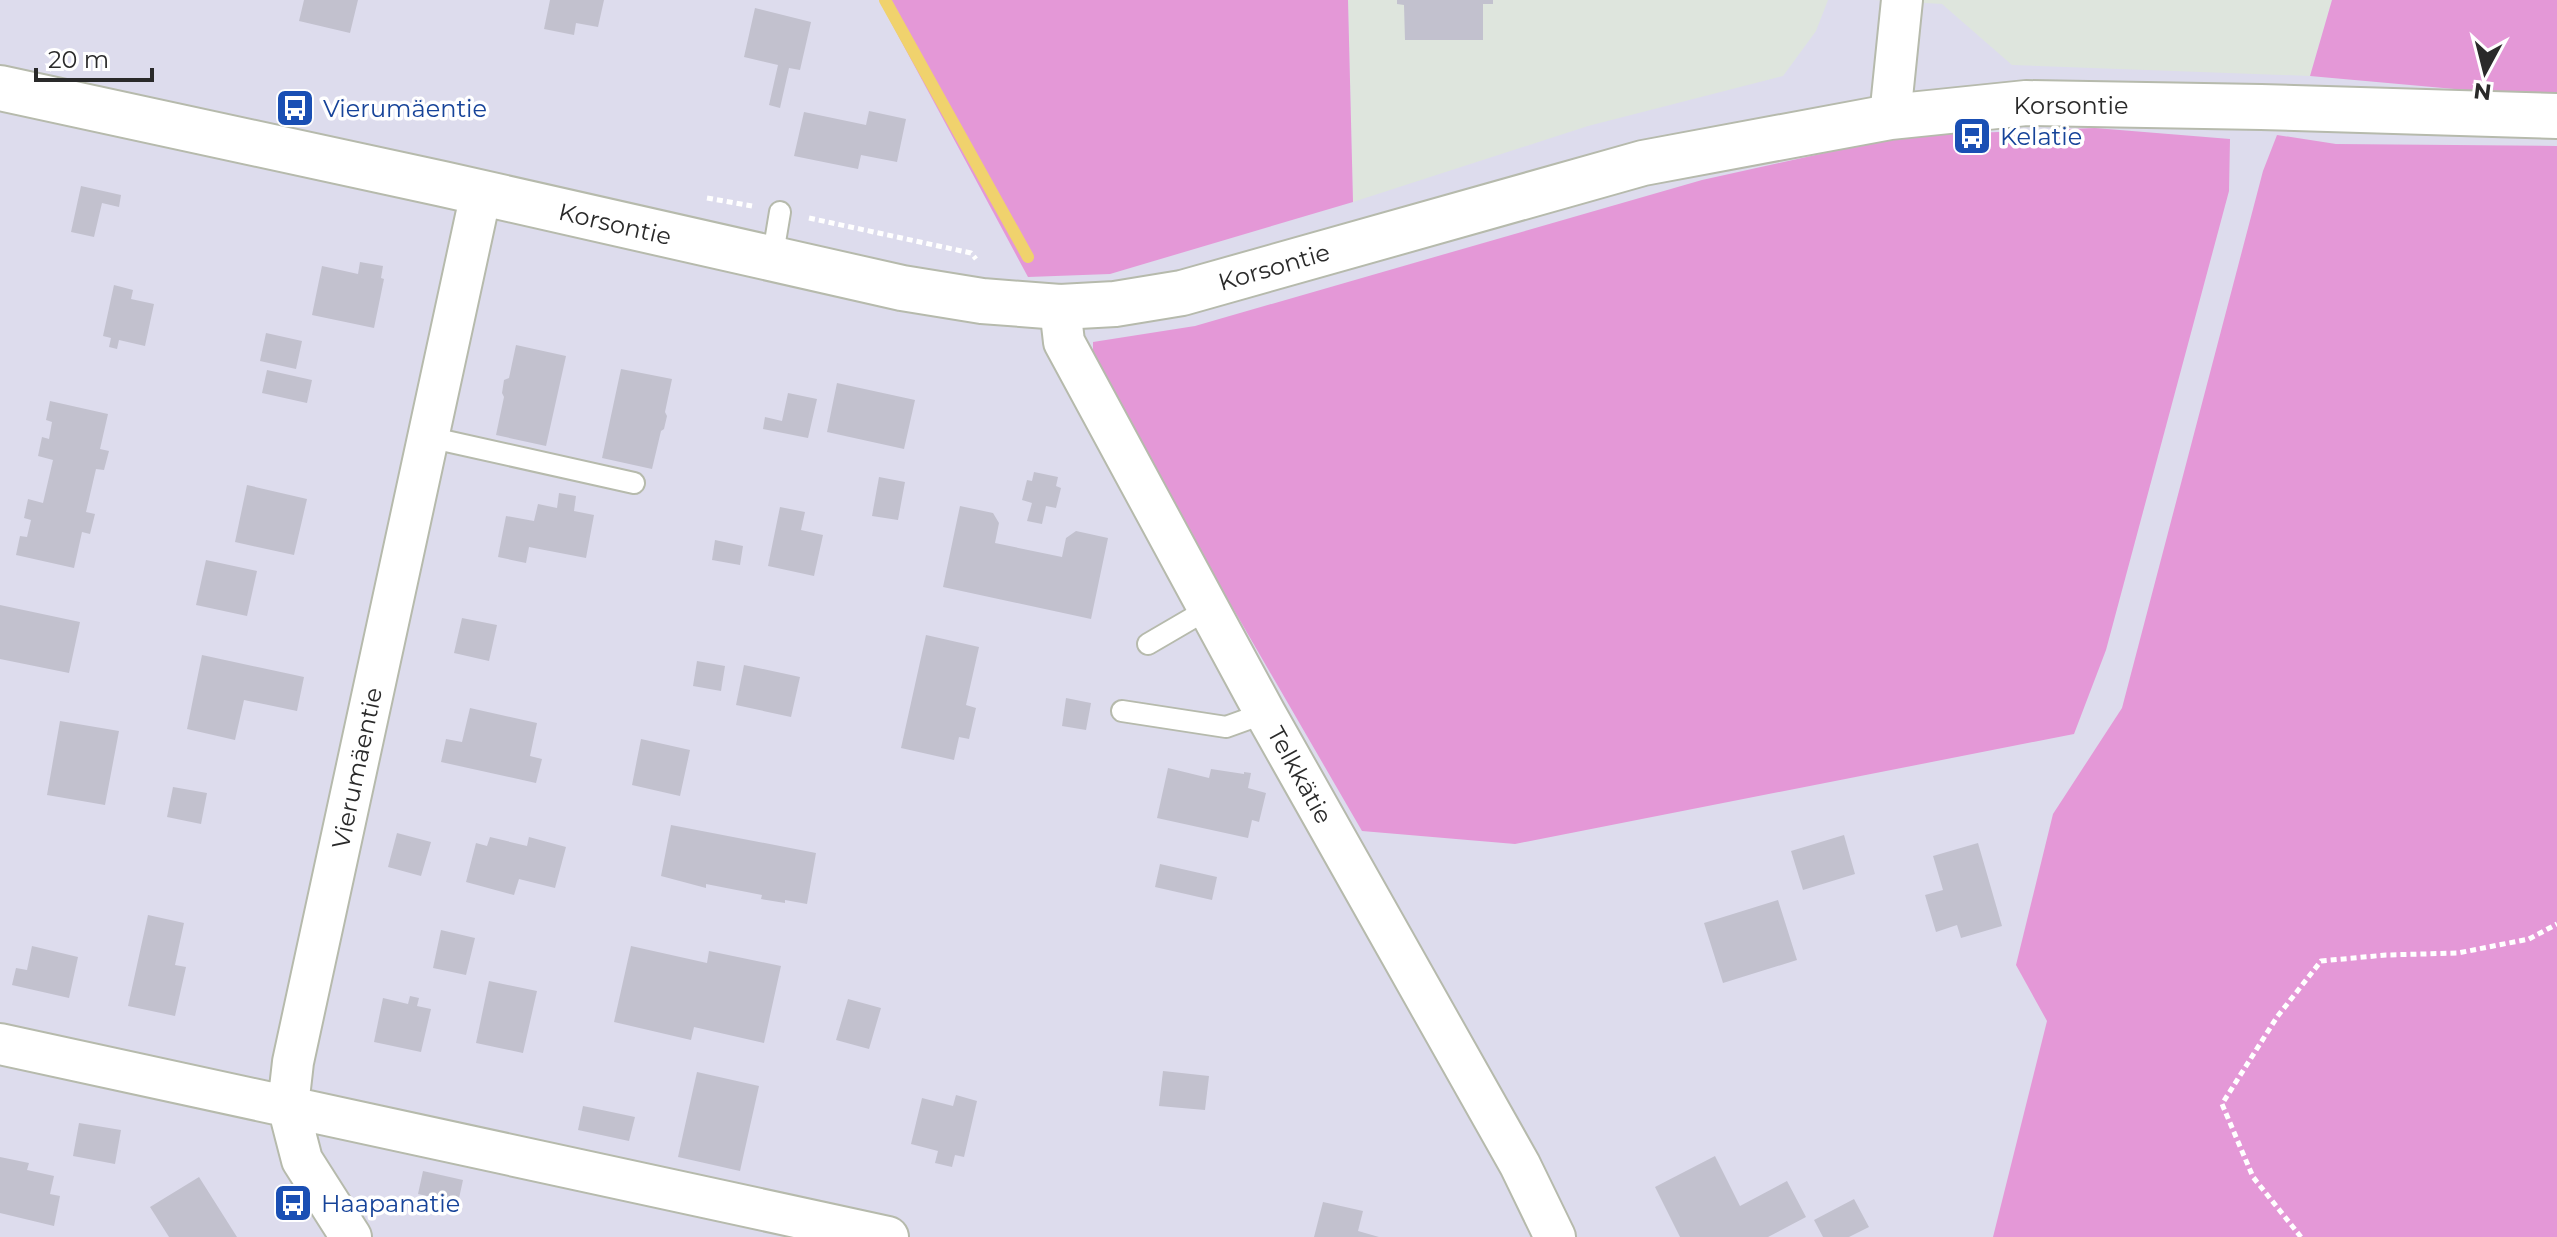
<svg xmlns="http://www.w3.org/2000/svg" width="2557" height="1237" viewBox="0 0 2557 1237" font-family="Montserrat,sans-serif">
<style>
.industrial{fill:#dee5dd}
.green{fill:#e498d7}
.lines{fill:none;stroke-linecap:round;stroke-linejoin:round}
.stream{stroke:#f0d26d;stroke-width:12}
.building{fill:#c2c1ce}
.lane-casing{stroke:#b6baac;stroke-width:24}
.street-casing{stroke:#b6baac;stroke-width:44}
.secondary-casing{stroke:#b6baac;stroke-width:48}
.path{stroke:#fff;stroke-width:5;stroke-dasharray:6 4;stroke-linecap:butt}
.lane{stroke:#fff;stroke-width:20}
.street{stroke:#fff;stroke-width:40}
.secondary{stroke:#fff;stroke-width:44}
.labels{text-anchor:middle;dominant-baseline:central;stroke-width:7;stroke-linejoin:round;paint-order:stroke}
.street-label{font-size:24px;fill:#2a2a2a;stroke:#fff}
.transit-label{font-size:24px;fill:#164399;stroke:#fff;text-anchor:start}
</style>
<rect width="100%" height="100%" fill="#dddced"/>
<!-- industrial -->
<path class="industrial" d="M1348,0H1828L1816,31L1783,76L1588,126L1353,202Z
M1874,0H2332L2310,76L2012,65L1942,4Z"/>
<!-- green -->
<path class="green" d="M879,0H1348L1353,202L1110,274L1028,277Z
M2332,0H2557V94H2510L2310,76Z
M2095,128L2230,139L2229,191L2106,650L2074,734L1515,844L1362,831L1093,367V342L1195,326L1702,180L1902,136Z
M2277,135L2336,144L2557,146V1237H1993L2047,1021L2016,965L2053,814L2122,708L2263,171Z"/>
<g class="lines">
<!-- stream -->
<path class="stream" d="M885,0L1028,257"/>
</g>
<!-- building -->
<path class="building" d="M304,0H358L350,33L299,21Z
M550,0H604L598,27L576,23L574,35L544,29Z
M1397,0H1493V4H1483V40H1405L1404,5L1397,4Z
M755,8L811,22L800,70L789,68L780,108L769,105L778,65L744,57Z
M869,111L906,119L897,162L861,155L858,169L794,156L804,112L866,125Z
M81,186L121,195L119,207L102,203L94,237L71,232Z
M360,262L383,266L381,278L384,279L374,328L312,315L322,266L358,274Z
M114,285L133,290L131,299L154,304L145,346L119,340L117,349L109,347L111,338L103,336Z
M266,333L302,341L296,369L260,361Z
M516,345L566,356L546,446L496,435L504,397L502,393L504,380L509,378Z
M621,369L672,379L665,412L667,416L664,429L661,431L652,469L602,458Z
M267,370L312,380L307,403L262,393Z
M837,383L915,400L904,449L827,432Z
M788,393L817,399L808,438L763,429L765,417L782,421Z
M50,401L108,414L100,449L109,451L104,470L96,469L86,512L95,514L90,534L82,532L74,568L16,555L20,536L27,537L31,520L24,518L28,499L43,503L53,460L38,456L42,437L49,439L52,422L46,420Z
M1034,472L1058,477L1056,486L1061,488L1056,508L1046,506L1042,524L1027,521L1032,503L1022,500L1027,480L1032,481Z
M879,477L905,482L898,520L872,516Z
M247,485L307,499L294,555L235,542Z
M559,493L576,496L574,511L594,515L586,558L529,547L526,563L498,557L506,516L534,521L538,504L557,508Z
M960,506L993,513L999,523L995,543L1062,557L1066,538L1076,531L1108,538L1091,619L943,587Z
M780,507L805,512L801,530L823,535L814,576L768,566Z
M715,540L743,546L740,565L712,560Z
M206,560L257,571L247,616L196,605Z
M0,605L80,622L69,673L0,659Z
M462,618L497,625L489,661L454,653Z
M926,635L979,647L966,705L976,708L969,739L959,737L954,760L901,748Z
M202,655L304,677L297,711L244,700L235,740L187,729Z
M697,661L725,666L721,691L693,686Z
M744,665L800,677L791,717L736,705Z
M1066,698L1091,703L1086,730L1062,726Z
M470,708L537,723L530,756L542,759L536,783L441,762L446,739L462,742Z
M60,721L119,731L105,805L47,795Z
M641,739L690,750L680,796L632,785Z
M1168,768L1209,778L1211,769L1244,774V772L1251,773L1248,788L1266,793L1259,822L1252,820L1248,838L1157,818Z
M173,787L207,793L201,824L167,817Z
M671,825L816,853L807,904L785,900V903L761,899L762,895L706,884V888L661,876Z
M397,833L431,842L421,876L388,867Z
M1844,835L1855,874L1803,890L1791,851Z
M490,837L527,846L529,837L566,847L555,888L519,879L514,895L466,882L476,843L487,846Z
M1978,843L2002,926L1961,938L1957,925L1936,932L1925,895L1943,890L1933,856Z
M1160,864L1217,877L1212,900L1155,887Z
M1778,900L1797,960L1723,983L1704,923Z
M148,915L184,923L175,965L186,967L175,1016L128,1006Z
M441,930L475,938L466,975L433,968Z
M32,946L78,957L69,998L12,985L16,968L27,970Z
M631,946L707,963L709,951L781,966L764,1043L694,1027L691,1040L614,1022Z
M489,981L537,991L523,1053L476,1043Z
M410,996L419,998L417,1006L431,1009L421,1052L374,1042L383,998L408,1004Z
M848,999L881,1008L869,1049L836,1040Z
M1163,1071L1209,1076L1205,1110L1159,1106Z
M697,1072L759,1086L740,1171L678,1157Z
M956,1095L977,1101L964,1157L955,1155L952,1167L935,1163L938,1151L911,1144L922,1098L953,1106Z
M583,1106L635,1117L629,1141L578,1130Z
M79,1123L121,1130L115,1164L73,1156Z
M1715,1156L1740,1206L1787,1181L1806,1217L1768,1237H1680L1655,1187Z
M0,1157L29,1163L27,1170L54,1176L50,1194L60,1196L54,1226L0,1213Z
M423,1171L463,1180L458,1203L418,1194Z
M199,1177L237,1237H169L150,1207Z
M1854,1199L1869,1227L1849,1237H1823L1814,1220Z
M1323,1202L1363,1211L1358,1231L1379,1237H1314Z"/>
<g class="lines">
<defs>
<path id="lane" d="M772,260L780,212
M428,437L634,483
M1148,644L1208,609
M1122,711L1226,727L1265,713"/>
<path id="street" d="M1890,117L1902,0
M1060,307L1064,342L1265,713L1520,1165L1555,1237
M0,1044L888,1237
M351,1237L302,1160L288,1106L293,1062L481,193"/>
<path id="secondary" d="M0,88L443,184L902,288L982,301L1060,307L1115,304L1182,293L1643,163L1890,117L2026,103L2261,107L2557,116"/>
</defs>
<!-- lane casing -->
<use href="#lane" class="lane-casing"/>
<!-- street casing -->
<use href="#street" class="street-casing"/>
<!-- secondary casing -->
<use href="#secondary" class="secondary-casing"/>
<!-- path -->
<path class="path" d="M707,198L752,206
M809,218L971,253L976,259
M2301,1237L2253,1177L2222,1104L2277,1017L2321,961L2386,955L2458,953L2529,939L2557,924"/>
<!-- lane -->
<use href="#lane" class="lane"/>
<!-- street -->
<use href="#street" class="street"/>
<!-- secondary -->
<use href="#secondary" class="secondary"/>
</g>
<!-- icons -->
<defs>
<symbol id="bus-square" viewBox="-11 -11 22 22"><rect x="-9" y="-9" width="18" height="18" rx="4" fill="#1a4fb4" stroke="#fff"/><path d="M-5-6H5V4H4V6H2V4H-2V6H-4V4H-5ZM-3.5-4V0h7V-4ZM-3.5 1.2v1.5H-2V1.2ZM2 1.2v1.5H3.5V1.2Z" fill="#fff"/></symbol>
</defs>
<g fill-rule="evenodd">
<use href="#bus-square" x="273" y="86" width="44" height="44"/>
<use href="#bus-square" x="1950" y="114" width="44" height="44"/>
<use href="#bus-square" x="271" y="1181" width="44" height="44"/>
</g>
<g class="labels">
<!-- street labels -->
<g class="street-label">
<text x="2071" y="105">Korsontie</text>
<text transform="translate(615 224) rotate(13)">Korsontie</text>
<text transform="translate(1274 267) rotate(-16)">Korsontie</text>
<text transform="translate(357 768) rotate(-78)">Vierumäentie</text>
<text transform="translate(1300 775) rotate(61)">Telkkätie</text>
</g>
<!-- transit labels -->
<g class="transit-label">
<text x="323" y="108">Vierumäentie</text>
<text x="2000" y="136">Kelatie</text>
<text x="321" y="1203">Haapanatie</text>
</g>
</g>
<!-- north arrow -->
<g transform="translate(2485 72) rotate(187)" stroke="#ffffff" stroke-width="6" paint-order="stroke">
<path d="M0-6L14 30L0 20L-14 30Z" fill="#2a2a2a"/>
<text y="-12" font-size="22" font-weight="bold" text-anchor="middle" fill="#2a2a2a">N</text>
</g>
<!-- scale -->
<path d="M36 68v12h116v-12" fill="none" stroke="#2a2a2a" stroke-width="4"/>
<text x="48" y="68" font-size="24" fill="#2a2a2a" stroke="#ffffff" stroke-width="6" paint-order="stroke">20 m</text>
</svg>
